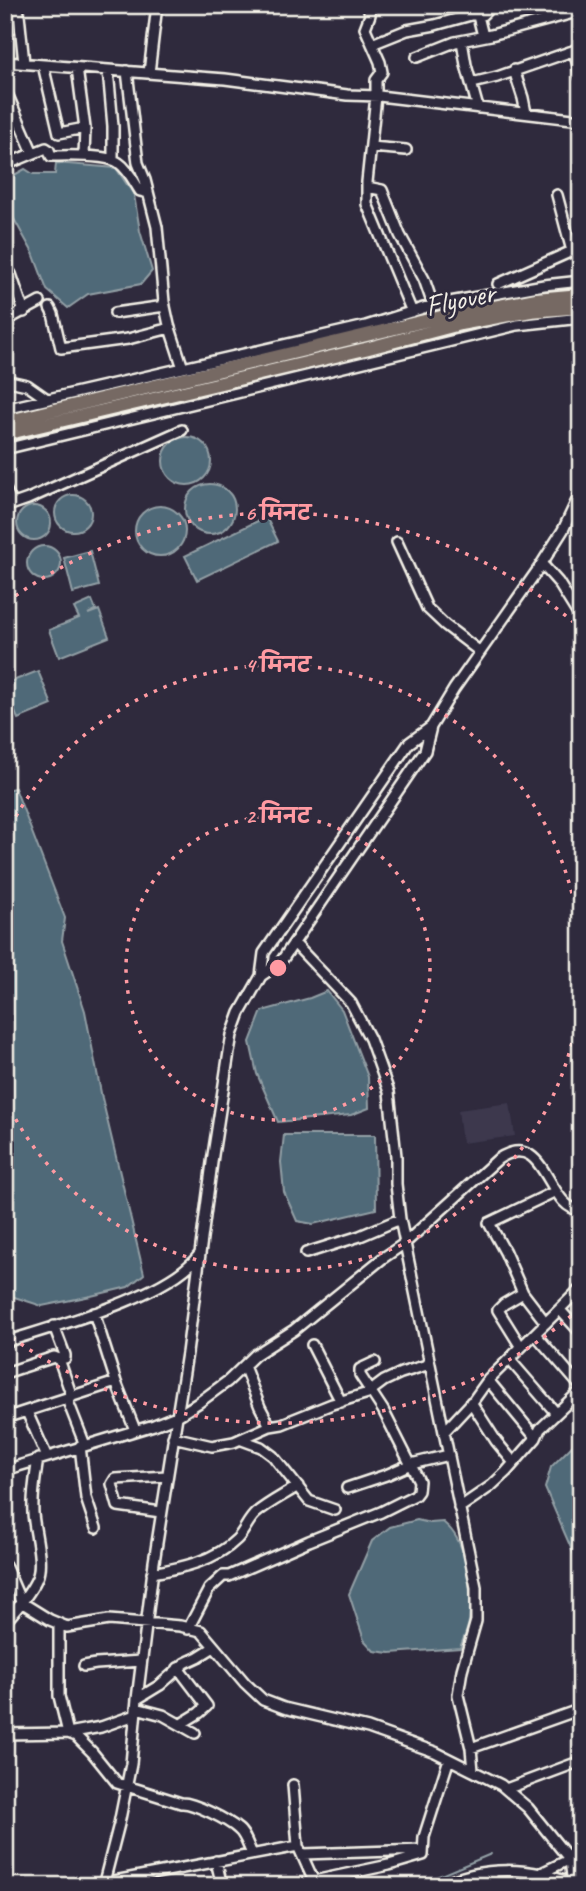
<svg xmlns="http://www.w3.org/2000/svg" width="586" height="1891" viewBox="0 0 586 1891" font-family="Caveat,'Playpen Sans Deva',sans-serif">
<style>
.built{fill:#3c384e}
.water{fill:#506978;stroke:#929fa5;stroke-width:2}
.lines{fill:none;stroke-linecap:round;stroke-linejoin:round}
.stream{stroke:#929fa5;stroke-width:2}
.minor-casing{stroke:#f4f1e8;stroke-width:14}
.highway-casing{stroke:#f4f1e8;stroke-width:18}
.minor{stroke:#2f2a3d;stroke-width:9}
.highway{stroke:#766964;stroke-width:12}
.ring{fill:none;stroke:#ff9aa2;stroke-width:3.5;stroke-dasharray:3.5 7}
.labels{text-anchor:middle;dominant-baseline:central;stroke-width:6;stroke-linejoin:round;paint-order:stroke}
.street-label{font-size:30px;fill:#f4f1e8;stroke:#2f2a3d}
.centre{fill:#ff9aa2;stroke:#2f2a3d;stroke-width:3.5}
.ring-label{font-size:21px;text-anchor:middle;font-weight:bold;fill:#ff9aa2;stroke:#2f2a3d;stroke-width:6;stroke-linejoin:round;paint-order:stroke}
</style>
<rect width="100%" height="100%" fill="#2f2a3d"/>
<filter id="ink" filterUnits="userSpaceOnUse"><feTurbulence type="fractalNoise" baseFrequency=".0143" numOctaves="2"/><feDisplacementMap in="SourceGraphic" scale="14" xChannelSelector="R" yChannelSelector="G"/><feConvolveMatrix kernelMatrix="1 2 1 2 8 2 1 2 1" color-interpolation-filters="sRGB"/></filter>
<g filter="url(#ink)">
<!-- built -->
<path class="built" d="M510,1103L515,1136L462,1143L458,1110Z"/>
<!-- water -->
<path class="water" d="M56,163L116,168L134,195L140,231L152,271L141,284L88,294L68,308L47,290L33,253L5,203V180L25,169L33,174H55Z
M163 461a24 24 0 1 1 48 0a24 24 0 1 1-48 0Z
M185 509a25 25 0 1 1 50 0a25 25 0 1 1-50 0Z
M55 513a18 18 0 1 1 36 0a18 18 0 1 1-36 0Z
M17 523a17 17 0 1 1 34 0a17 17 0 1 1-34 0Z
M135 531a25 25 0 1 1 50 0a25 25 0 1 1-50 0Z
M266,517L278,541L197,580L185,556Z
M27 563a17 17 0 1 1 34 0a17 17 0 1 1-34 0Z
M90,551L99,586L73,593L64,558Z
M92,600L96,610L88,614L99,610L109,637L59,657L49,630L79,618L74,608Z
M38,671L52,705L18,719L5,689V684Z
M15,788L65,918L62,941L85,1011L102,1098L144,1274L128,1287L91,1296L42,1306L5,1294V790Z
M327,991L342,1010L368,1077L369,1108L351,1115L278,1122L257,1074L250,1042L262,1011L310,998Z
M284,1135H375L376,1209L313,1224L297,1221L284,1192L281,1162Z
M581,1437V1571L545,1488L551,1467Z
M417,1520L430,1523L443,1522C469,1542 472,1589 469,1621C468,1630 463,1639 460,1648L390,1653L374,1651L364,1640L349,1594L372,1541L390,1527Z"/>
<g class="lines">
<!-- stream -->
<path class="stream" d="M415,1886L491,1854"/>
<defs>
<path id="minor" d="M18,5L24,63
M368,5L370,15L365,28L380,62L382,72L376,80V96L367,182V204L412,312
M478,16L483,36
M462,41L466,65L478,108
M372,44L407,30L435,25L471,15H482L492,5
M574,50L581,78
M417,57L455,42L491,35L581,11
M5,62L225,79L347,95L379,96L581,120
M43,65L59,133L85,128
M77,68L85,128L84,156
M108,70L113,126V159
M514,70L523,98L526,113
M127,71L138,163L145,180L157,227L164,302L169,325L183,368
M149,73L157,5
M472,83L497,77L581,48
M5,89L33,153
M371,147L406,150
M5,165L46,148L49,150L51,156C67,156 107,154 119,163C128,169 134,182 140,191L148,193
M367,187L382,190L400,235L424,279L433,305
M557,195L572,251
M11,274L24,312
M498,284L581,247
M50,308L53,314L61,348L128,339L170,328
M115,313L165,306
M5,321L40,302
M5,380L27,385L47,399
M5,409L366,326L433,305L544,285L581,281
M5,449L517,325L581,318
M5,489L13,504
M5,507L28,499L182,430
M397,542L427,608L445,625L479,651
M542,564L558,582L581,619
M294,943L351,1003L370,1039L389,1092L396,1156V1184L400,1219L476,1587V1621L462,1670L458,1695L471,1748L473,1771
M261,976L280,963L425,751L431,727L454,689L539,568L563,530L581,492
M306,1253L360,1236L400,1219
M560,1310L581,1333
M94,1313L116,1382L135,1430
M546,1323L523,1293L505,1252L489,1223L556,1191
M54,1326L65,1355V1358L59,1359
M535,1334L581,1387
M5,1342C55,1326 169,1296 199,1255
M312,1345L341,1402
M521,1347L498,1310L504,1304L523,1293
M509,1359L556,1413
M244,1366L260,1407L270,1426
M5,1373L54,1357L59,1359L72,1397
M488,1380L536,1438
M67,1399L85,1445
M471,1402L496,1441L514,1463
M27,1412L47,1457
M5,1418L116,1382
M444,1432L473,1401L488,1380L581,1288
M173,1437L212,1446L234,1442L270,1426L282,1424L332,1404L368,1393L384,1381L401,1373L430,1364
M242,1440L261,1447L273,1456L309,1501L335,1510
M80,1446L86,1498L96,1528
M5,1470L154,1425L179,1415L198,1403L228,1381L255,1355L294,1330L383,1258L405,1243L498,1159C547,1127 546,1210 581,1210
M347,1488L386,1475L411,1464L449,1455
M459,1508L491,1486L506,1472L536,1438L540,1429L581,1390
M161,1512L118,1506L112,1484L115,1479L167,1476
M5,1565L21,1602L50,1620L67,1627L109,1620L180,1626L201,1631L245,1683L263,1700L284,1708L368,1728L435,1752L501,1785L528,1808L570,1860L573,1885
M152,1573C181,1568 215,1561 237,1539C244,1532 248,1520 256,1513C268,1503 284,1495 298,1486
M5,1622C16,1610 30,1594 37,1578C44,1562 34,1531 33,1513C32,1495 35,1477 38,1459
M59,1624V1696L68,1733L101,1727L135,1715
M188,1629L209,1589L223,1576H229L309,1541L381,1512L415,1495L418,1491L419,1481L383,1410L360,1375V1369L375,1362
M84,1666L96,1664L141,1661
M178,1668L207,1706L199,1713L181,1724
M137,1699L160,1685L185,1663L198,1657L214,1647
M136,1708L163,1715L195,1733
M5,1734L68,1733L76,1736L92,1752L117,1783L181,1803C193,1802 228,1820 238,1829C245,1834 248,1846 252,1854
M471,1748L581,1709
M293,1785L298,1846
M506,1789L581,1761
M303,1854L423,1850
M216,1861L222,1886
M539,1874L581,1854
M314,1881L389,1865L423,1855L424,1837L449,1759
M104,1883L298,1846L316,1886
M103,1886L119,1824L131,1764L137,1699L154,1562L187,1353L213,1155L229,1052L232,1035L240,1013L261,976L264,953L409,743L431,727
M439,1886C481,1866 532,1865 575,1886
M456,1886L492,1876"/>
<path id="highway" d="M5,422L441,317L536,299L581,295
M5,434L365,349L460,324L531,311L581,307"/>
</defs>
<!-- minor casing -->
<use href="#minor" class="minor-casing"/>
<!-- highway casing -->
<use href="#highway" class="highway-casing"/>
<!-- minor -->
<use href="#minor" class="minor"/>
<!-- highway -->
<use href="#highway" class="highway"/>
</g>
</g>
<!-- distance rings -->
<g class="ring">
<circle cx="278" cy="968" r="152"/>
<path d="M581 981A303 303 0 0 1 6 1101M6 835A303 303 0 0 1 581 955"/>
<path d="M579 1309A455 455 0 0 1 7 1334M7 602A455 455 0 0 1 579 627"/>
</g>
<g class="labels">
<!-- street labels -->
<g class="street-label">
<text transform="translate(460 299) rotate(-12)">Flyover</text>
</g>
</g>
<circle cx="278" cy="968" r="10" class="centre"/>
<g class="ring-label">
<text x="278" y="520">6 मिनट</text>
<text x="278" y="672">4 मिनट</text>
<text x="278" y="823">2 मिनट</text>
</g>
<!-- margin -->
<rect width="586" height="1891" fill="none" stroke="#2f2a3d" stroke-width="28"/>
<rect x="14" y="14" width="558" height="1863" fill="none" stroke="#f4f1e8" stroke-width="2.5" filter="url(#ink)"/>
</svg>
